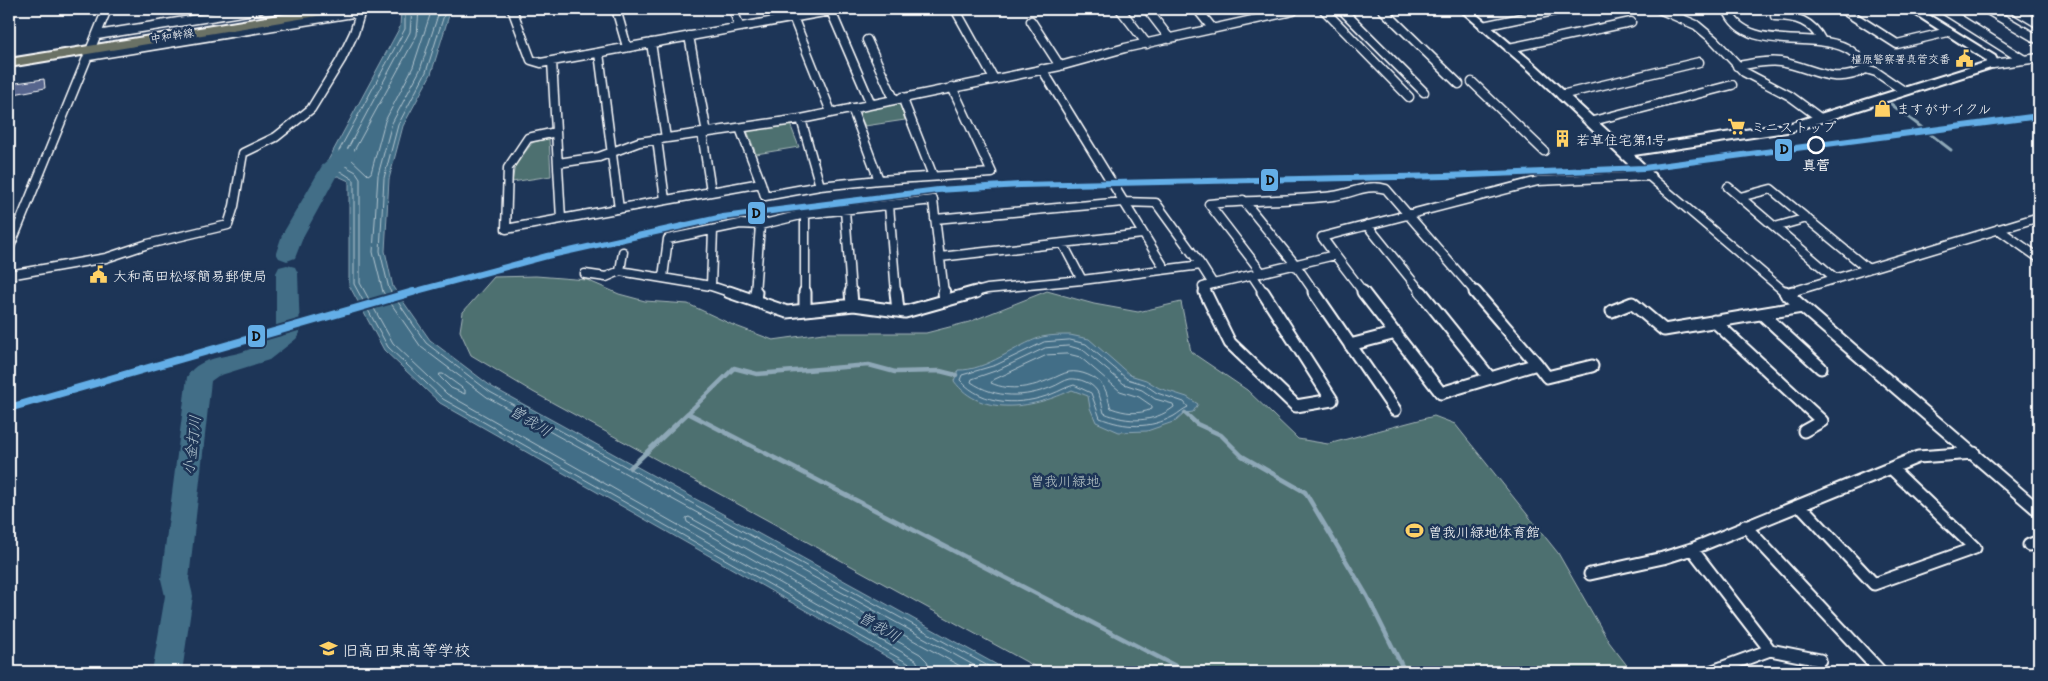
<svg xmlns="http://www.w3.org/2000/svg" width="2048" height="681" viewBox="0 0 2048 681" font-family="Mali,'Klee One',sans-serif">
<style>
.green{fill:#4e6f70;stroke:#a6b7b8}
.water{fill:#426e87;stroke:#8ea8b7}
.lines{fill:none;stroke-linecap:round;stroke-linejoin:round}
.shore{stroke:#b3c5cf;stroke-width:1}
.stream-far1{stroke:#8ea8b7;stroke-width:3}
.stream{stroke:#8ea8b7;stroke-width:4.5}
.river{fill:#426e87;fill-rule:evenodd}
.building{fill:#56658d;stroke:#fff}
.street-far1-casing{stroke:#fff;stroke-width:11}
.street-casing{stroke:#fff;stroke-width:15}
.secondary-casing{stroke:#fff;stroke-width:4}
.primary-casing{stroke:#fff;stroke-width:4}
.street-far1{stroke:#1d3557;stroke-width:8}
.street{stroke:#1d3557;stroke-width:11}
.secondary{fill:#1d3557;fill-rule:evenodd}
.primary{fill:#6b7165;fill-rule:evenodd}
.rail-1-far1-casing{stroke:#1d3557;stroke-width:9}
.rail-1-casing{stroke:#1d3557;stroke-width:12}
.rail-1-far1{stroke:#64aee7;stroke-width:6}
.rail-1{stroke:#64aee7;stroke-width:8}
.stop-dot{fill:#1d3557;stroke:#fff;stroke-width:2.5}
.labels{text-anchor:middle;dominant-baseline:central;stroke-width:5;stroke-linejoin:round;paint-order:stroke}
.far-street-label{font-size:11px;fill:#fff;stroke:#1d3557}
.far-poi-label{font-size:11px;fill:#fff;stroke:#1d3557;text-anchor:end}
.poi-label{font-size:14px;fill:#fff;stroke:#1d3557;text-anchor:start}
.stop-label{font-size:14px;font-weight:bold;fill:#fff;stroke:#1d3557}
.park-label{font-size:14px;fill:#b8c5c6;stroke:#1d3557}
.water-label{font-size:15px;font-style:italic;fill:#b3c5cf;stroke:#1d3557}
.near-poi-label{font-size:16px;fill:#fff;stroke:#1d3557;text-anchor:start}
.line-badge{stroke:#1d3557;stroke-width:2}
.pale-badge-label{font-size:14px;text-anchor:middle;font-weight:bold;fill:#111}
</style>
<rect width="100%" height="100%" fill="#1d3557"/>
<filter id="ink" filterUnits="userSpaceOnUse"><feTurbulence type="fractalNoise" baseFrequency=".02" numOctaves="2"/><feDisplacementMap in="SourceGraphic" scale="10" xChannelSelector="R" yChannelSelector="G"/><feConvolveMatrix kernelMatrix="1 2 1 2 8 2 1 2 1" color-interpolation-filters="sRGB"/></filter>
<g filter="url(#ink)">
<!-- green -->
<path class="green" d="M899,102L905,120L865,126L859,114L865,109Z
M790,124L799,147L756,154L747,130Z
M549,138L551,176L512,182L515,165L533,142Z
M536,276L587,280L619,294L645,301L688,304L733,325L773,340L823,333H926L969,322L1047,291L1094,304L1138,312L1181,302L1191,352L1247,390L1298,439L1328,444L1434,416L1455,424L1558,553L1609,642L1632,672H1045L533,392L471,355L460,331L463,312L494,277Z"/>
<!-- water -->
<path class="water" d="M401,9H451L431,74L403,126L389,179L385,251L393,287L430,340L492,387L1010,672H914L440,403L384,350L349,285V181L338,176L318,179L400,27Z
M1070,335L1089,339L1130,375L1146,380L1159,388L1187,397L1198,404L1193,412L1185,413L1176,421L1147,431L1119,432L1096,422L1090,408L1088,396L1072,390C1036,407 982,419 954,381L958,370C987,371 1015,345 1042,337C1051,335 1061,335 1070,335Z"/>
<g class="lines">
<!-- shore -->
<path class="shore" d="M405,9V29L329,169L331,172L340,171L354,180V284L388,347L443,399L913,666L916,672
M412,9L410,32L340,163L356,172L360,178V283L393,343L447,394L916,660L922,672
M419,9L417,35L350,158L368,175L371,173L385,121L413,67L432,9
M440,9L420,70L392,123L378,175L373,252L383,292L421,347L487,397L986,672
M446,9L426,72L398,125L384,178L380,251L389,289L426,343L490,392L999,672
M1070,340L1086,344L1127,379L1144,384L1157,393L1184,402L1188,407C1183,409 1179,413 1174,416C1150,429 1125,428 1100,418L1091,393L1074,385C1066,387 1060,391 1052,394C1021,406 983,406 960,380L962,375L996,365L1044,342Z
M1069,346L1083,350L1124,384L1142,390L1155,399L1173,404L1174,407C1153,423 1128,423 1104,413C1102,406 1101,397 1097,391C1092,383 1079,378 1070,379C1064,380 1058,385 1052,387C1025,398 996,399 971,382L972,379L998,370L1045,348Z
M1068,354L1080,357L1120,391L1139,397L1152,406V409C1138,415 1125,413 1111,408C1108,401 1108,393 1103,386C1097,377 1080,370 1069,372C1063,373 1057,377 1051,379C1032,387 1011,392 991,383L993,380L1047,355Z
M440,374H443L465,390V394L451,388L440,377Z
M930,672L927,661L920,654L687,522L686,518L689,517L971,672"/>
<!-- stream-far1 -->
<path class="stream-far1" d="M1891,104L1951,150"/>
<!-- stream -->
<path class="stream" d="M956,375L940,371L895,372L869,365L757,374L734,368L688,413L1187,672
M1185,413L1197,424L1221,435L1242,456L1305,492L1367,596L1405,672
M630,468L688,413"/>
<!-- river -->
<path class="river" d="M347,149L354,150L357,155L338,173L304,235L295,258L287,261L279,258L276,253L282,235L323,164L340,150Z
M287,265L295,267L298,273L300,333L296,339L269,360L218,376L211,381L189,579L193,596L182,672H152L165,596L161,579L187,377C200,353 233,359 254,347C262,342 269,335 276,330V273L279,267Z"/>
</g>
<!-- building -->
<path class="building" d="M44,79L45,88L9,95V84Z"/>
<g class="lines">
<defs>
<path id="street-far1" d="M512,9L531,60L541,63L841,9
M616,9L627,47
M733,9L739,26
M955,9L994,79
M1120,9L1147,44
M1147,9L1170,39
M1197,9L1213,29
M1323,9L1409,97
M1341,9L1424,92
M1382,9L1459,84
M1659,9L1696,25L1714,40L1744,72L1790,96L1820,118
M1727,9C1745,56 1819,28 1851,51C1858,56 1862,62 1866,69
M1842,9L1897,44L1948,32
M1943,9L2024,60
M1986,9L2039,40
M2014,9L2039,24
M831,11L871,104
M1775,16C1796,16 1812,21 1822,41
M793,17L831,112
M1031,21L1060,66
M1483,26L1563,9
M97,35L260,9
M689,36L707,133
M867,40L894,99
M651,43L666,138
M1509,48L1631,22
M599,53L619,209
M552,61L561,219L761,183L740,128
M1993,64L2039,58
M1737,66C1751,64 1766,60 1780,62C1813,67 1832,87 1866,69
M1042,69L1165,269
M1866,69L1876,72L1904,91
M1472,82L1544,151
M1561,95L1699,62
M902,97L933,176
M852,108L879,180L992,173L952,87
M801,119L820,186
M1589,122L1732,85
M556,132L528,138L508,168L506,229L561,219
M702,133L711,191
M657,139L665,200
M558,163L599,157L639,142L801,119L1060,66L1125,48L1293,11
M761,183L765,196L820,186L879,180
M1728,187L1836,279
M1740,197L1771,189L1868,269
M1243,200L1295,264L1315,293
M889,205L896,293
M845,210L851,293
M805,214V293
M935,219L1123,202L1156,203L1201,265
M1367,225L1422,293
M1775,227L1807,218
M1998,229L2039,258
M1063,244L1082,280
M9,249L107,9
M1335,255L1364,293
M940,257L1142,234
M620,271L711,286L732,293
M1262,273L1209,204C1250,200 1292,201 1333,196C1352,194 1366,183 1386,189L1476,293
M585,274L606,277L620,271L623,252
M9,275L106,258L148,244L228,225L234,206L243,153L276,137L311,109L341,60L354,33L359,17L353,13L89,56
M1252,275L1264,293
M663,277L668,239L740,224L760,225L805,214L933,200L944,293
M711,286L713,230
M755,293L760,225
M972,293L987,289L1082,280L1201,265L1213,284L1335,255L1322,237L1538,181L1649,176L1786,293
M1206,293L1203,287L1213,284
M1788,293L2039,217"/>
<path id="street" d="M729,292L787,312L854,305L905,312L976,292
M805,292V310
M851,292L852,305
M896,292L898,311
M944,292L945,301
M1205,292L1230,343L1296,406L1332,400L1263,292
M1314,292L1395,410
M1363,292L1441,393L1537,364L1475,292
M1421,292L1490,378
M1785,292L2039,511
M1786,294L1793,292
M755,300L756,292
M1612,311L1632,303L1664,330L1802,307
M1762,314L1821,368
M1714,321L1822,421L1804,431
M1350,345L1396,333
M1537,364L1547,377L1592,366
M1800,505L1874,584L1975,548L1891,468
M1745,526L1881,672
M2029,545L2039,541
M1692,549L1770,650L1710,672
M1590,574L1663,558L1692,549L1918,457L1974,453
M1770,650L1820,660"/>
<path id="secondary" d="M1459,9H1470L1537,66L1626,148L1791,123L1987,62L1986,60L1907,9H1919L1995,56L1999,64L1997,66L1793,131L1634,155L1656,176L1649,180L1644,179L1529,70Z"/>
<path id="primary" d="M315,9H341L335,13L9,67V59Z"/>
</defs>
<!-- street-far1 casing -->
<use href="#street-far1" class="street-far1-casing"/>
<!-- street casing -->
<use href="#street" class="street-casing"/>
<!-- secondary casing -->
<use href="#secondary" class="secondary-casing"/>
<!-- primary casing -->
<use href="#primary" class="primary-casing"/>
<!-- street-far1 -->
<use href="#street-far1" class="street-far1"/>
<!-- street -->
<use href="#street" class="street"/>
<!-- secondary -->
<use href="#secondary" class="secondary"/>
<!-- primary -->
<use href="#primary" class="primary"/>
<defs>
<path id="rail-1-far1" d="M409,293L547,256L723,217L938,190L1020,185L1445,176L1644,168L2039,116"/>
<path id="rail-1" d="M9,408L413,292"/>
</defs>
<!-- rail-1-far1 casing -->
<use href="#rail-1-far1" class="rail-1-far1-casing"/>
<!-- rail-1 casing -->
<use href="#rail-1" class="rail-1-casing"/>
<!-- rail-1-far1 -->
<use href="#rail-1-far1" class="rail-1-far1"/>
<!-- rail-1 -->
<use href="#rail-1" class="rail-1"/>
</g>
</g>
<!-- icons -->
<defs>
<symbol id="civic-bare" viewBox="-9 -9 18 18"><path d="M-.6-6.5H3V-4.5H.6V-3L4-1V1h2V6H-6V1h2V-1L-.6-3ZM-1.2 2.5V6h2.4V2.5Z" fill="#ffd166" stroke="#1d3557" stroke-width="2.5" paint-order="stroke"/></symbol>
<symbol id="shop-bare" viewBox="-9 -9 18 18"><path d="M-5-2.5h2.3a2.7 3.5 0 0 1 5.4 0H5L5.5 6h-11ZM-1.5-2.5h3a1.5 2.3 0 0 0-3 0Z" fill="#ffd166" stroke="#1d3557" stroke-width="2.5" paint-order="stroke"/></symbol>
<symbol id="supermarket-bare" viewBox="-9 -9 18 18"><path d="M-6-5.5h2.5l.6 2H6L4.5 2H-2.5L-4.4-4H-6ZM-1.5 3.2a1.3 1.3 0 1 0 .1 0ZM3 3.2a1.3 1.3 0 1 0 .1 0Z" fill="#ffd166" stroke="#1d3557" stroke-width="2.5" paint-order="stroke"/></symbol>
<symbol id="building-bare" viewBox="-9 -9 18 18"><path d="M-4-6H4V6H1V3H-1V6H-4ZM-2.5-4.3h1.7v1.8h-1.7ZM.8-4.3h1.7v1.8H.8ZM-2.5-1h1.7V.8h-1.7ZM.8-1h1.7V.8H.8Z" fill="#ffd166" stroke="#1d3557" stroke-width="2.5" paint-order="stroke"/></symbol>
<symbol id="stadium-bare" viewBox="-9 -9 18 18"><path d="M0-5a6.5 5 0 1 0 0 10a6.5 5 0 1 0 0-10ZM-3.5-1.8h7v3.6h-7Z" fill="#ffd166" stroke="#1d3557" stroke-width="2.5" paint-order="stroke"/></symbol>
<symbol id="school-bare" viewBox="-9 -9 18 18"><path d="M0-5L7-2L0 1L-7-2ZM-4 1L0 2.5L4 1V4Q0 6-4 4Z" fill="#ffd166" stroke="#1d3557" stroke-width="2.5" paint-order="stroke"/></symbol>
</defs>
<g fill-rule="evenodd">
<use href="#civic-bare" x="1952" y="46" width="25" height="25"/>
<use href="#shop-bare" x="1870" y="96" width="25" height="25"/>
<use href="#supermarket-bare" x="1724" y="114" width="25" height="25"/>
<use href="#building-bare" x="1550" y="126" width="25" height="25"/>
<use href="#civic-bare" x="86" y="262" width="25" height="25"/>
<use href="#stadium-bare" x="1402" y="518" width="25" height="25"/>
<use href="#school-bare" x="316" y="636" width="25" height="25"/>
</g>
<!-- markers -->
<circle class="stop-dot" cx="1816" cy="145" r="8"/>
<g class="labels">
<!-- far-street labels -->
<g class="far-street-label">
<text transform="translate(172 35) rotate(-9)">中和幹線</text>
</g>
<!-- far-poi labels -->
<g class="far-poi-label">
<text x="1950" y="58">橿原警察署真菅交番</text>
</g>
<!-- poi labels -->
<g class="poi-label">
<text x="1896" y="108">ますがサイクル</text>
<text x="1751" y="126">ミニストップ</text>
<text x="1576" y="139">若草住宅第1号</text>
<text x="113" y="275">大和高田松塚簡易郵便局</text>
<text x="1428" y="531">曽我川緑地体育館</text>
</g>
<!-- stop labels -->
<g class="stop-label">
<text x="1816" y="164">真菅</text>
</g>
<!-- park labels -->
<g class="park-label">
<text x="1065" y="480">曽我川緑地</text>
</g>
<!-- water labels -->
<g class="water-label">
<text transform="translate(531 420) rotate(32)">曽我川</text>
<text transform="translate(191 445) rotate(-83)">小金打川</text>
<text transform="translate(880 626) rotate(30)">曽我川</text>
</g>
<!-- near-poi labels -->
<g class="near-poi-label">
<text x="342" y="649">旧高田東高等学校</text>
</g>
</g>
<g class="line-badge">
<rect x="1774" y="138" width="19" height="24" rx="5" fill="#64aee7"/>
<rect x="1260" y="168" width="19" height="24" rx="5" fill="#64aee7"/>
<rect x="747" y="201" width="19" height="24" rx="5" fill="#64aee7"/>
<rect x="247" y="324" width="19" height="24" rx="5" fill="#64aee7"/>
</g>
<g class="pale-badge-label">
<text x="1784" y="154">D</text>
<text x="1270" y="185">D</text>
<text x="756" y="218">D</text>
<text x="256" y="341">D</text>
</g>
<!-- margin -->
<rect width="2048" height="681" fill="none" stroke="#1d3557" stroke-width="30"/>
<rect x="15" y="15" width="2018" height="651" fill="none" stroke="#fff" stroke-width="2" filter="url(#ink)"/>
</svg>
